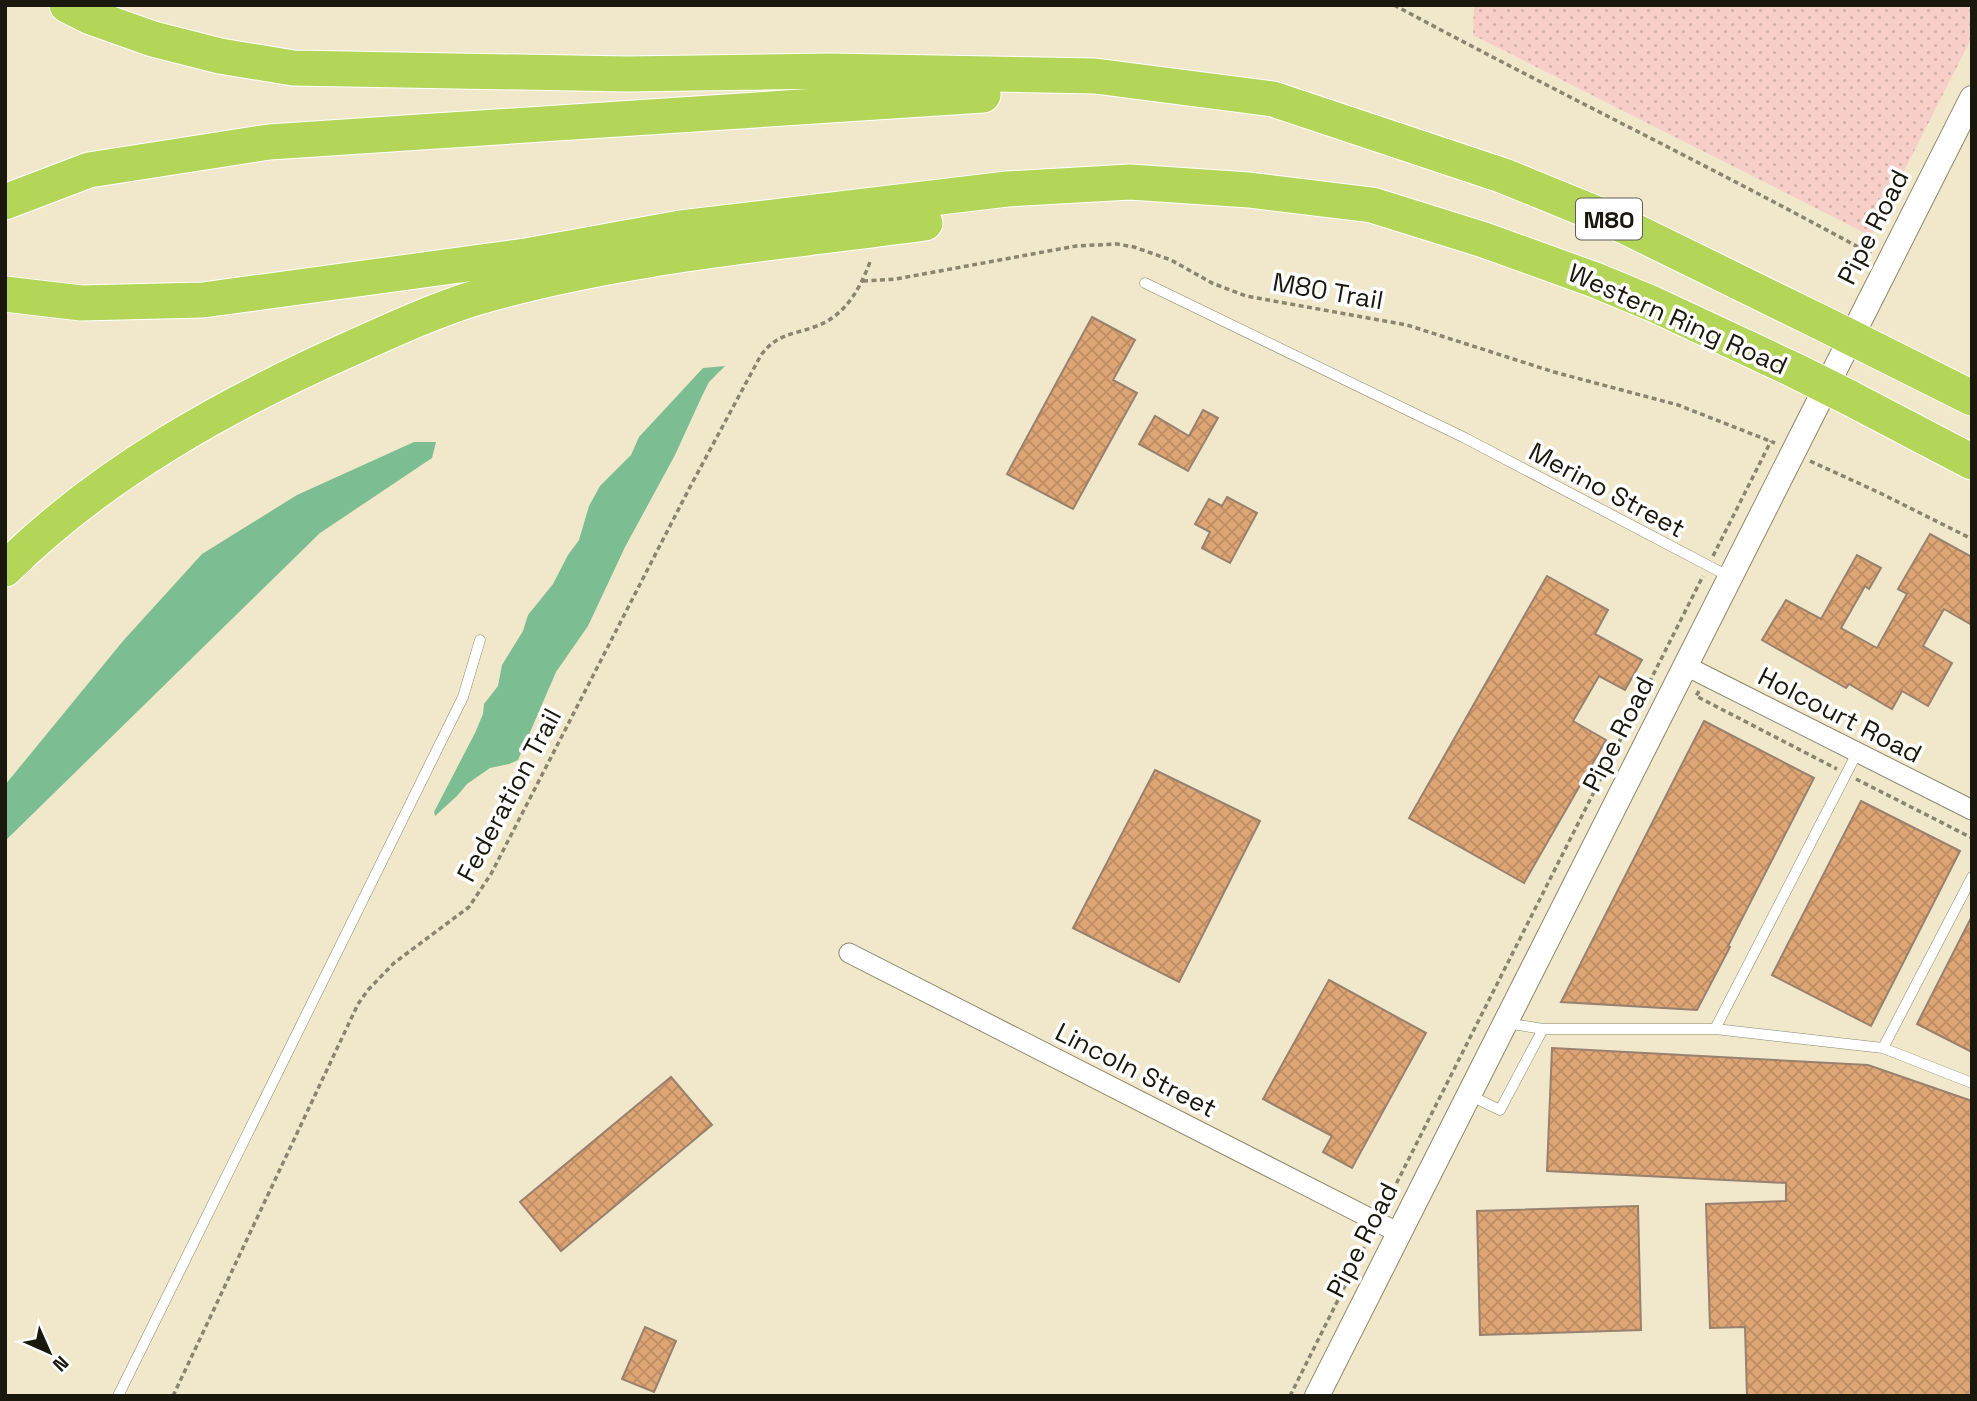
<svg xmlns="http://www.w3.org/2000/svg" width="1977" height="1401" viewBox="0 0 1977 1401" font-family="'Space Grotesk',sans-serif">
<style>
.grass{fill:url(#grass-dots)}
.water{fill:#7cbd91}
.building{fill:url(#building-cross-hatch);stroke:#98816e;stroke-width:2}
.lines{fill:none;stroke-linecap:round;stroke-linejoin:round}
.service-casing{stroke:#8e866b;stroke-width:11}
.minor-casing{stroke:#8e866b;stroke-width:21}
.tertiary-casing{stroke:#8e866b;stroke-width:26}
.motorway-casing{stroke:#fff;stroke-width:37}
.path{stroke:#8b8570;stroke-width:3.5;stroke-dasharray:5 3.5;stroke-linecap:butt}
.service{stroke:#fff;stroke-width:10}
.minor{stroke:#fff;stroke-width:19}
.tertiary{stroke:#fff;stroke-width:24}
.motorway{stroke:#b3d659;stroke-width:35}
.motorway-bridge-casing{stroke:#fff;stroke-width:37;stroke-linecap:butt}
.motorway-bridge{stroke:#b3d659;stroke-width:35}
.labels{text-anchor:middle;dominant-baseline:central;stroke-width:7;stroke-linejoin:round;paint-order:stroke}
.shield{fill:#fff;stroke:#5f5d55;stroke-width:2}
.shield-label{font-size:24px;font-weight:bold;fill:#1a170c}
.street-label{font-size:26px;fill:#1a170c;stroke:#fff}
</style>
<defs>
<pattern id="grass-dots" width="8" height="8" patternUnits="userSpaceOnUse" patternTransform="scale(1.75)"><rect width="8" height="8" fill="#f7cfc8"/><path d="M2 2h.1M6 6h.1" fill="none" stroke="#d3b1ab" stroke-width="1.8" stroke-linecap="round"/></pattern>
<pattern id="building-cross-hatch" width="8" height="8" patternUnits="userSpaceOnUse" patternTransform="scale(1.75)"><rect width="8" height="8" fill="#dea575"/><path d="M0 0l8 8M0 8l8-8" fill="none" stroke="#be8d64"/></pattern>
</defs>
<rect width="100%" height="100%" fill="#f1e8cb"/>
<!-- grass -->
<path class="grass" d="M1474,5H1972V37L1871,236L1473,35Z"/>
<!-- water -->
<path class="water" d="M725,366L709,382L702,396L675,455L625,547L588,626L556,672L518,760L509,764L490,768L467,784L457,796L435,816L434,812L475,733L483,714L484,704L498,686L502,665L523,631L528,615L553,584L568,555L579,540L589,506L600,486L631,455L639,437L703,368Z
M414,442H436L432,458L320,533L5,841V785L123,641L202,554L297,495Z"/>
<!-- building -->
<path class="building" d="M1092,317L1135,340L1113,380L1137,393L1073,509L1007,474Z
M1203,410L1218,418L1188,471L1139,444L1155,416L1189,436Z
M1227,497L1257,513L1230,563L1202,548L1210,532L1195,524L1209,499L1222,506Z
M1930,534L1972,557V625L1944,609L1923,646L1952,663L1928,706L1902,691L1892,709L1849,684L1846,688L1762,640L1786,600L1821,619L1857,555L1881,568L1869,589L1865,586L1841,628L1877,648L1907,594L1898,589Z
M1547,576L1608,610L1595,634L1642,660L1625,690L1599,676L1573,721L1606,740L1524,883L1409,818Z
M1704,721L1814,778L1728,946L1730,947L1697,1010L1561,1002Z
M1155,770L1260,821L1179,982L1073,928Z
M1861,801L1960,851L1871,1026L1772,975Z
M1972,916V1052L1917,1024Z
M1329,980L1426,1033L1352,1168L1323,1152L1332,1136L1263,1099Z
M1552,1048L1868,1065L1972,1101V1396H1747L1745,1327L1710,1328L1706,1204L1786,1201V1183L1547,1171Z
M671,1077L712,1125L561,1251L520,1202Z
M1638,1206L1641,1330L1480,1335L1477,1211Z
M645,1327L676,1341L654,1392L622,1379Z"/>
<g class="lines">
<defs>
<path id="service" d="M1145,283L1465,438L1730,577
M1506,1023L1543,1029
M1715,1029L1857,753
M1883,1048L1972,877
M1469,1095L1500,1110L1543,1029H1715L1883,1048L1972,1083
M118,1396L463,697L480,640"/>
<path id="minor" d="M1686,666L1972,810
M849,953L1399,1233"/>
<path id="tertiary" d="M1317,1396L1972,98"/>
<path id="motorway" d="M67,5L91,17L153,39L220,56L293,68L627,74L831,71L1095,76L1273,99L1504,176L1614,221L1820,322
M5,202L89,170L269,142L983,95
M5,294L81,303L203,300L526,256L681,228L1007,189L1130,182L1249,190L1372,205L1484,240L1595,280L1653,304L1794,370
M1876,350L1972,398
M1848,397L1972,462
M5,569C103,472 228,403 352,348C392,330 433,311 475,298C617,256 778,243 925,223"/>
</defs>
<!-- service casing -->
<use href="#service" class="service-casing"/>
<!-- minor casing -->
<use href="#minor" class="minor-casing"/>
<!-- tertiary casing -->
<use href="#tertiary" class="tertiary-casing"/>
<!-- motorway casing -->
<use href="#motorway" class="motorway-casing"/>
<!-- path -->
<path class="path" d="M1394,5C1552,90 1714,168 1871,254
M863,281L896,279L1076,246L1117,244L1134,247L1171,260L1212,283L1246,296L1407,325L1554,372L1678,405L1775,443
M1810,461L1880,493L1972,539
M1713,556L1771,441
M1699,691L1696,696L1837,769
M1856,779L1972,838
M1385,1206L1703,576
M173,1396L358,1004L368,990L394,963L469,907L491,874L690,487L761,355C777,334 791,335 814,327C844,317 859,291 870,262
M1290,1396L1369,1238"/>
<!-- service -->
<use href="#service" class="service"/>
<!-- minor -->
<use href="#minor" class="minor"/>
<!-- tertiary -->
<use href="#tertiary" class="tertiary"/>
<!-- motorway -->
<use href="#motorway" class="motorway"/>
<defs>
<path id="motorway-bridge" d="M1820,322L1876,350
M1794,370L1848,397"/>
</defs>
<!-- motorway-bridge casing -->
<use href="#motorway-bridge" class="motorway-bridge-casing"/>
<!-- motorway-bridge -->
<use href="#motorway-bridge" class="motorway-bridge"/>
</g>
<g class="labels">
<!-- shield labels -->
<rect class="shield" x="1576" y="198.5" width="66" height="41" rx="5"/>
<g class="shield-label">
<text x="1609" y="219">M80</text>
</g>
<!-- street labels -->
<g class="street-label">
<text transform="translate(1873 227) rotate(-63)">Pipe Road</text>
<text transform="translate(1328 291) rotate(10)">M80 Trail</text>
<text transform="translate(1678 319) rotate(24)">Western Ring Road</text>
<text transform="translate(1607 490) rotate(28)">Merino Street</text>
<text transform="translate(1840 715) rotate(27)">Holcourt Road</text>
<text transform="translate(1618 734) rotate(-63)">Pipe Road</text>
<text transform="translate(509 795) rotate(-62)">Federation Trail</text>
<text transform="translate(1136 1070) rotate(27)">Lincoln Street</text>
<text transform="translate(1362 1240) rotate(-63)">Pipe Road</text>
</g>
</g>
<!-- border -->
<rect width="1977" height="1401" fill="none" stroke="#1a170c" stroke-width="14"/>
<!-- north arrow -->
<g transform="translate(49 1352) rotate(135)" stroke="#ffffff" stroke-width="5" paint-order="stroke">
<path d="M0-5L12 26L0 18L-12 26Z" fill="#1a170c"/>
<text y="-10" font-size="19" font-weight="bold" text-anchor="middle" fill="#1a170c">N</text>
</g>
</svg>
